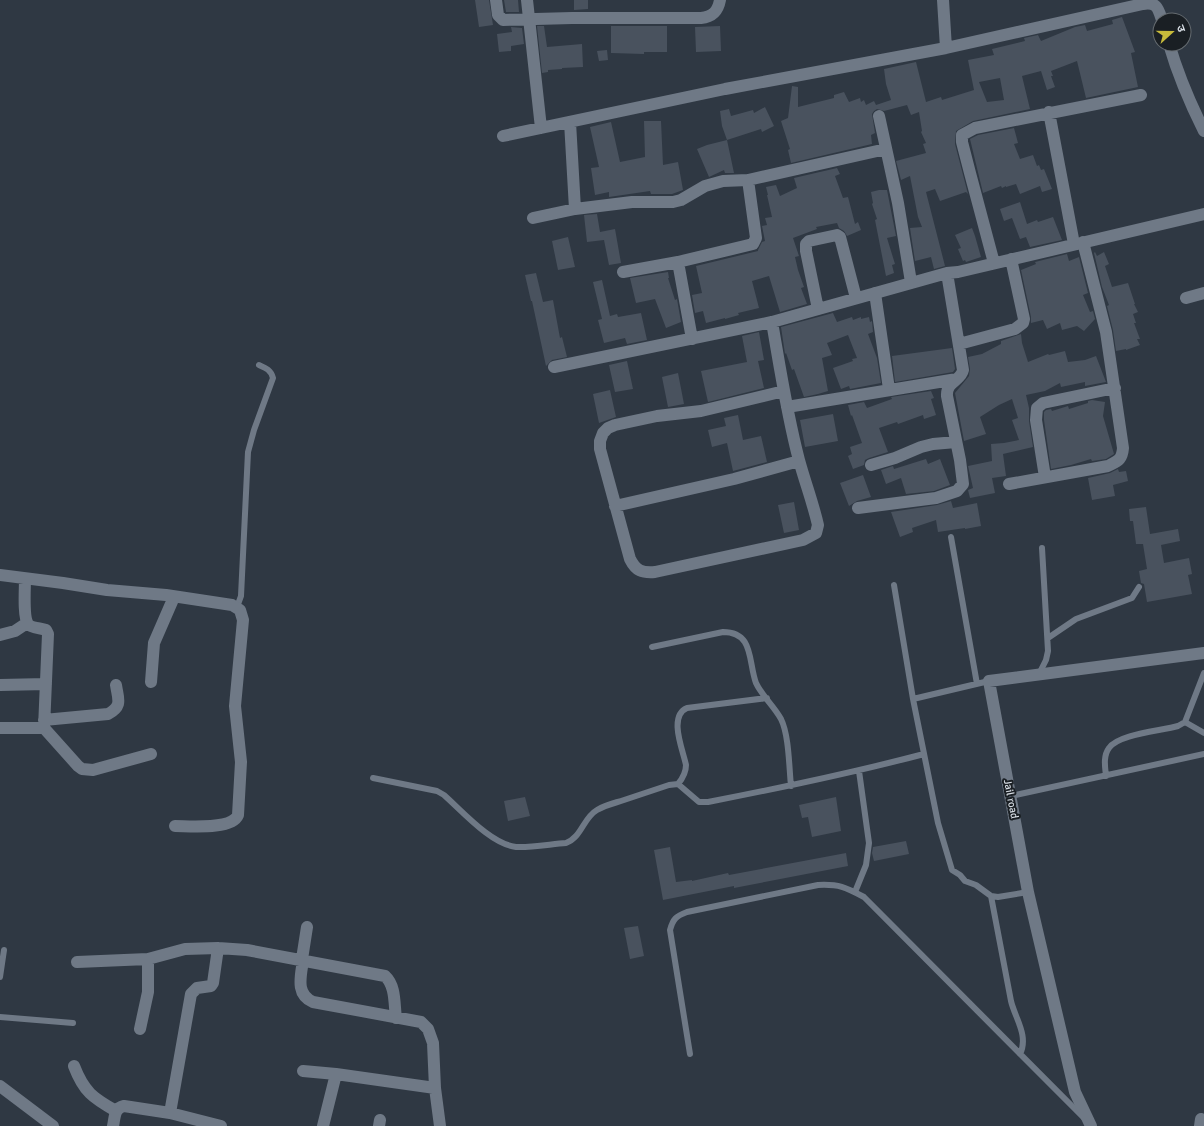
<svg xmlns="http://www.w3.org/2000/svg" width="1204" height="1126" viewBox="0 0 1204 1126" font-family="Signika,'Noto Sans Devanagari',sans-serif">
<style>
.building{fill:#49525e;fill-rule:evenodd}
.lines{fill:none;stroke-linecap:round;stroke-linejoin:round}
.service{stroke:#6f7986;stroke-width:6}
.minor{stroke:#6f7986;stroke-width:12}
.labels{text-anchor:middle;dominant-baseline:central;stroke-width:4;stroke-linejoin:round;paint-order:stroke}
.street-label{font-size:11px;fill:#d6dce3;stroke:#1a1f24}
</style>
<rect width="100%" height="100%" fill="#2f3843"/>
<!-- building -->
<path class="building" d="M475,0H489L493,25L479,27Z
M504,0H518L519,12H506Z
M574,0H588V9L574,10Z
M1122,17L1135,52L1131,53L1138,87L1086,98L1077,61L1051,71L1053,76H1051L1055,87L1047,90L1041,71L1022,76L1030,109L973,121L956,131L955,144L968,194L966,192L940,201L935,189L926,192L945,266L934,269L931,257L915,261L910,228L922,227L918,217L910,176L901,180L896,161L926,153L923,144L926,143L921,132L922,131L919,112L911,115L907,105L884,111L877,109L874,111L872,114L875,133L871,135L872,144L791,163L788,150L790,149L781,121L788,118L792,86L798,87V107L834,98V95L844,92L849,102L860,98L861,102L864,100L866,105L874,101L876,105L891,100L886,84L884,69L916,62L926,102L941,97L942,100L974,90L968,60L994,55L992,49L1025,41L1024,38L1038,35L1041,41L1075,27L1085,25L1087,31L1113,24L1112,20ZM1000,78L1004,100L987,102L979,82Z
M537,26H544L547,47L582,44L583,67L562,68V69L548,70V72L542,73Z
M611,26H667V52H644V54L611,53Z
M720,26L721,51L696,52L695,27Z
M511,27L522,28L524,44L511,46V51L499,52L497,34L512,32Z
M607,50L608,60L599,61L597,51Z
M765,107L774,126L762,132L761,129L727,140L722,126L720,111L729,109L731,116L753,110L754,113Z
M644,121H661L663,165L678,162L683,190L672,194H651L650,191L609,197V192L595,195L591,168L599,167L590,127L611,122L620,162L645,157Z
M1014,128L1018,143L1014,144L1020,159L1033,155L1037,166L1039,165L1041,170L1044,169L1052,189L1042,192L1040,186L1020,194L1016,184L1006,187V186L1002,188L1001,186L983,193L970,139L978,135Z
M727,140L734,173H725L724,170L709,177L697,149L707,145Z
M837,168L840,174L835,176L843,198L848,197L855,224L858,222L861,230L847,236L844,231L839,228L837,223L816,227L817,229L793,238L799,256L795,257L798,270L804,287L801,288L807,304L780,312L769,276L752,281L759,308L738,313L739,315L725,319V318L706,323L703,311L695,313L692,295L702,293L696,266L758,251V250L762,242L765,241L762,226L767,225L765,218L772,217L767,195H768L766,187L776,185L780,196L797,188L794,178Z
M879,190H887L896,236L887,238L895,264L892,265L894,273L886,276L875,220L877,219L872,204L873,203L871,192Z
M1020,202L1027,224L1037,220L1038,222L1053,217L1062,240L1030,247L1026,237L1020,239L1012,218L1004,221L1000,209Z
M597,214L600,232L615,229L621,263L609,265L604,240L587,242L584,215Z
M972,228L975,236L981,257L966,262L965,260L963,261L958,249L961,248L955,235Z
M568,237L575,267L558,270L552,241Z
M1095,252L1097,256L1104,252L1109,264L1105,266L1112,287L1128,283L1135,304H1134L1138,312L1133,314L1136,323H1134L1140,339H1137L1140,345L1126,350V349L1116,351L1113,330L1107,306L1109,305L1102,287L1094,253Z
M1067,254L1069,261L1079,257L1088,293L1083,295L1090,312L1093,311L1095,319L1084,331L1077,326L1062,330L1060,323L1047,329L1043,320L1031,323V317L1021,270L1036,264L1035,262Z
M668,272L669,278H668L675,300L677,299L681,322L666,328L655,299L636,303L630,278Z
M536,273L543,302L553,300L560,338L562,337L567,357L552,360L546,366L532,301H531L525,275Z
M602,280L610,316L617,314L618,317L641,313L647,340L627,344L625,338L604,343L598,320L602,319L593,282Z
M833,313L837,322L852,317L853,320L861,317V319L869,317L870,322L872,321L873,332L868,334L877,358L881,383L850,389L849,386L841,389L833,368L853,361L852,359L857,358L848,335L827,343L832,355L822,358L828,391L818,394L804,397L794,369L792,370L786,353L785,354L781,327Z
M759,332L764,360L758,361L764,388L708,402L701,371L747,362L742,336Z
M1021,334L1022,343L1028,362L1048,354L1049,355L1065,351L1068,362L1085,360L1096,356L1106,382L1085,386V382L1061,387L1060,383L1045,391L1026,395L1029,408V421L1033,447L1003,454L1006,476L992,478L995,493L970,498L968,490L973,488L968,466L992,461L991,444L1004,443L1019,440L1012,420L1018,418L1012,399L999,405L980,417L986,434L964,441L955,393L969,376L970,369L968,357L982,354L1001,344V341Z
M952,348L955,369L953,372L895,382L892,356Z
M627,361L633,389L615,392L609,365Z
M678,373L684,404L668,407L662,377Z
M610,390L616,417L599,423L593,394Z
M931,391L934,398L931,399L936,415L924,419L923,415L898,424L897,422L879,428L888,452L869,458L865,460L864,465L853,469L848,456L852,454L850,447L862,443L852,415L851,416L848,405L864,402L867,408L892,399L891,397Z
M1092,400L1105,402L1103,416L1114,454L1106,459L1092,461L1091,459L1071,465L1051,469L1044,420V412L1046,410L1051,409L1052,411L1068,406L1069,409L1088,403V401Z
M833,414L838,441L805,447L800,420Z
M738,415L743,440L761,436L767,462L733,471L727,443L712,447L708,430L726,426L724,418Z
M926,459L928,464L940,459L950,485L934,491L906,494L901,478L886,484L881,470L893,466L894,469Z
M1118,469L1119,472L1126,471L1128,481L1113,485L1115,496L1092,500L1088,478L1110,473Z
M863,475L871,497L857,501L849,506L840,483Z
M951,501L953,508L977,503L981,526L965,529V528L938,532L936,520L912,528L913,532L900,537L891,512L937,505Z
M794,502L799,530L784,533L778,505Z
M1146,507L1150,534L1178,529L1180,541L1161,545L1164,563L1189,558L1192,574L1188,575L1192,594L1147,602L1144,584L1141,583L1139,571L1147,569L1143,544H1136L1133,521H1130L1129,509Z
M525,797L530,816L508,821L504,801Z
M836,797L841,831L812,837L808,817L802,818L799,805Z
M906,841L909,854L874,861L872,853L873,847Z
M670,847L676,882L692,880V881L728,873L729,875L846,853L848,866L734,888V886L663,900L654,850Z
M638,926L644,956L630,959L624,928Z"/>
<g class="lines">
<!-- service -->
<path class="service" d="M951,537L977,684
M894,585L913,699
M237,607L241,596L248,452L254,430L273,378C271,370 266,368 259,365
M1048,638L1076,619L1132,598L1139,587
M652,647L723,632C754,632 748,661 756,683C762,696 774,706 781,719C789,735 789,767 791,786
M1039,674L1046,660L1048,651L1042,548
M989,681L913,699L938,823L952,870L960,875L965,881L976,885L991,896L998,897L1028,892
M1185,722L1204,733
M1106,776C1105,767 1103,756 1109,748C1118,734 1161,731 1178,726L1185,722L1204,673
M373,778L437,791L444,795C463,812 491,844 516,847C529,848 552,844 566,843C582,837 583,818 597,810C605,805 615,803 624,800C639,795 654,790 669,785L678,784L699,802H708C780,788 852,773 924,754
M678,784C683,778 686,773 686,765C683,750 668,716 687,708L767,698
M1011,796L1204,754
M855,892L866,865L869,843L859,771
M991,896L1011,1001C1015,1018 1029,1036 1020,1054
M0,977L4,950
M0,1017L73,1023
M690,1054L670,930C673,919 676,916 687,912L818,885C839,884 845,887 864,897L1084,1118"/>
<!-- minor -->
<path class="minor" d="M496,0L498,15L503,20L572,18H701C713,17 718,11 720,0
M527,0L541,128
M943,0L946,48
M1169,44C1178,75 1190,103 1204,131
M1049,112L1074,244
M879,116L898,203L911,282
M570,122L575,209
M503,136L725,89L946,48L1143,4C1157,2 1158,8 1162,20
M533,218L575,209L632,202H673L681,200L705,186L723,181L748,180L886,149
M994,263L970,173L962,142V135L975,128L1141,95
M623,272L678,262
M875,293L889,389
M1186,298L1204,293
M818,309L806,251V244L809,241L837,235L840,237L856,298
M772,322C780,368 787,415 799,460C805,482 813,503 818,525L816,533L803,540L655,572C642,573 636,571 630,559L600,449V441L603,433L608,428L615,425L657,416L701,411L784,391
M692,339L678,262L753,244L756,238L748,180
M959,344L1015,329L1023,323L1024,319L1011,259
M554,367L772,322L947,273L958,272L1204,214
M787,407L957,379
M871,465L895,458L921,447L933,444L956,442
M1045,477L1036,420L1037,408L1043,403L1115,388
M1009,484L1108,466C1118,461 1122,460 1123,448L1106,332L1083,242
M615,506L734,479L799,461
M858,508L936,498L957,491L963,484L960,460L947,396C946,381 961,381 963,370L947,273
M0,575L63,583L107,590L166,595L232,605L240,610L243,620L235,706L241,762L238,815C232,830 190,826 175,826
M0,635L15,631L27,623
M151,682L154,643L174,597
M0,685L46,684
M44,720L108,714C123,706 118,699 116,685
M0,728H44L48,634L46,630C40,628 31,628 28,624C23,617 25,588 25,579
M44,728L78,766L82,769L93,770L151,754
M307,927L302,959L303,960C301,976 295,994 313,1002L421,1022L428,1029L433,1043L435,1088L440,1126
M218,948L213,983L211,986L197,988L191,994L170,1113L221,1126
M77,962L148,959L185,949L218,948L247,950L385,976C396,986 394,1004 396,1018
M140,1029L148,992V959
M74,1066C84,1092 93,1098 116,1111
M303,1071L336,1074
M0,1086L53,1126
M113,1126C115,1117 114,1108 124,1106L170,1113
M323,1126L336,1074L435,1088
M379,1126L380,1120
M1091,1126L1075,1092L1028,892L989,681L1204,653
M1200,1126L1201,1119"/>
</g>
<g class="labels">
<!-- street labels -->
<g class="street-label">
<text transform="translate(1011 799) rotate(79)">Jail road</text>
</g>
</g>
<!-- north arrow -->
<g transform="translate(1172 32) rotate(69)"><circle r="19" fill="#1a1f24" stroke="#656b70"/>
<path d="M0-3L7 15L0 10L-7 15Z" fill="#c8bb3b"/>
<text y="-6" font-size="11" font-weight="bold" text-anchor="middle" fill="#d6dce3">उ</text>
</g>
</svg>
